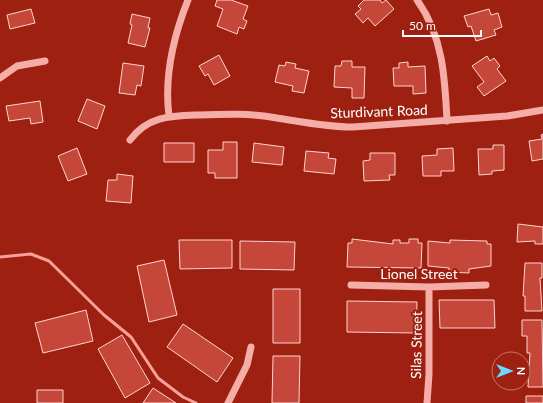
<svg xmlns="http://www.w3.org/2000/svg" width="543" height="403" viewBox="0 0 543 403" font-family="Lato,sans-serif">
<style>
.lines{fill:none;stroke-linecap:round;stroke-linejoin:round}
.stream{stroke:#f8a099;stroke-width:3}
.building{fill:#c4473a;stroke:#fed4d0}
.minor{stroke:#f5aea7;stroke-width:7}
.labels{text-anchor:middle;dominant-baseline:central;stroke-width:4;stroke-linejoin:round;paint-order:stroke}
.street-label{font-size:14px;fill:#fff;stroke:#9d2011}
</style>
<rect width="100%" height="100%" fill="#9d2011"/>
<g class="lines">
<!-- stream -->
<path class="stream" d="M0,257L31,254L49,261L104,315L131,337L158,378L183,397L196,403"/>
</g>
<!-- building -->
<path class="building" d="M217,0H231L248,6L243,19L247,21L244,29L239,27L237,34L217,26L223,9L215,6Z
M364,0H380L382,3L386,0L394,9L375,26L368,18L363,23L355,14L361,9L358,6Z
M31,9L35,23L10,29L7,15Z
M489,9L491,15L498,13L502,27L494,30L496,35L476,41L471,26L468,27L464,16Z
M132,14L150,18L148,28H150L145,47L128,43L132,25L130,24Z
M219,55L230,76L214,85L208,74L205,76L199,66Z
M487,56L490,61L494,58L500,66L497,69L506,81L484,96L477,87L484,82L472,66Z
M342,61H352V67H365L364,98H352V88L334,87L335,66H341Z
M286,62L296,64L295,68L309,71L304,93L292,91L293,86L275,82L279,65L285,66Z
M408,62V67L425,66L426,93L413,94V86H394L393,68H399V63Z
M123,63L144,66L141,86L137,85L135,95L119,93Z
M87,99L105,106L97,129L78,121Z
M40,101L43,122L31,124L30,118L9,121L6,106Z
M543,134V159L532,161L529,141L542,139L541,135Z
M223,142H237V178H215V173H208V150H223Z
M164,143H194V162H164Z
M254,143L284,147L282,165L252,162Z
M493,145H504V170L492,171V174L479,175L478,149H493Z
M77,148L87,174L68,181L58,156Z
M453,148L454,171H441V176H423L422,156L437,155V149Z
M306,151L329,153L328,158L336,159L334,174L304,171Z
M370,153H395V175H389L390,180L364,181L363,161L370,160Z
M117,174L133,176L131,203L106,201L108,180H117Z
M518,224L543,227V244H535V241L517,242Z
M352,239L393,244V240H400V243H409V239H418V243H422L421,268L347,267L348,243H352Z
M179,240H232V268L180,269Z
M450,240L487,241V244H491V266L469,269V273L449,272V268L428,266V241L450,243Z
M240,241L295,242L294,270L240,269Z
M164,260L177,315L149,322L137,266Z
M525,263H542V278H540L542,311H525V296H523Z
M273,289H300V343H273Z
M439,300H494L495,328H440Z
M347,301L417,302L416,333L347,332Z
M86,310L93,341L43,353L35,323Z
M522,320H542L543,387H528L530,353H527V336H522Z
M183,324L233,358L217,382L167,347Z
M122,335L150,383L125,398L98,349Z
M273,356H300L299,403H272Z
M153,388L176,403H143Z
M37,390H63V403H37Z
M526,396H543V403H526Z"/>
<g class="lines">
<!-- minor -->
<path class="minor" d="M417,0C443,36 445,78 447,121
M0,78L17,66L45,61
M169,116C164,77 174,35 188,0
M130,140C148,116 171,116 198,115C225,114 251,113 277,118C303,122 327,127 353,127L507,116L543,110
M351,285L429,287L486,285
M228,403L247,365L251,347
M427,403L429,374V287"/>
</g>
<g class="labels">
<!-- street labels -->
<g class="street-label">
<text transform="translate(379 111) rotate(-2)">Sturdivant Road</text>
<text x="419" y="273">Lionel Street</text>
<text transform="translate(416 345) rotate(-89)">Silas Street</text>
</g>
</g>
<!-- north arrow -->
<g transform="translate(511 371) rotate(90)"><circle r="19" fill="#9d2011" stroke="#c47970"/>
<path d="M0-3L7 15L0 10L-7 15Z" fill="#6bdaff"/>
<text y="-6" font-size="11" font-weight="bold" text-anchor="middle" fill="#ffffff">N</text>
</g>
<!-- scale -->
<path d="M403 30v6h78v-6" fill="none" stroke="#ffffff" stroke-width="2"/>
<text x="409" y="30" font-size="12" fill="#ffffff" stroke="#9d2011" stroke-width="3" paint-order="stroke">50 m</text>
</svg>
